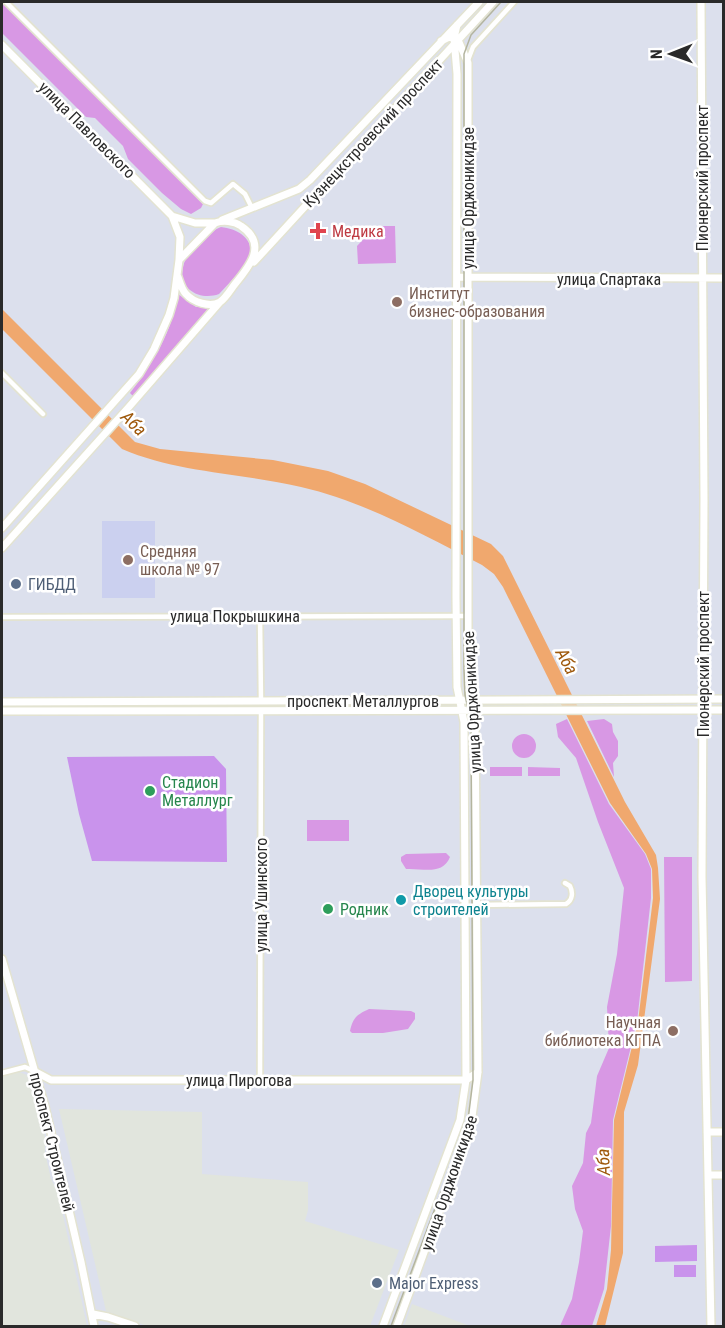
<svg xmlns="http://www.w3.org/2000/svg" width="725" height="1328" viewBox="0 0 725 1328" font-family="'Roboto Condensed',sans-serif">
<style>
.industrial{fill:#e1e5dd}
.education{fill:#cbd0ef}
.green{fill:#d898e4}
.pitch{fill:#c993ec}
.water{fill:#f0a86e}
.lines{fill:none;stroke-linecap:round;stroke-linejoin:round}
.street-casing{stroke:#e3e3d1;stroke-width:8}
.secondary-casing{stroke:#e3e3d1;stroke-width:10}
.street{stroke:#fff;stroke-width:4.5}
.secondary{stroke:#fff;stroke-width:7}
.tram{stroke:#b4b59f;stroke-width:1.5}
.health-dot{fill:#e0444e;stroke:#fff;stroke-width:2}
.education-dot{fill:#8d6e63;stroke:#fff;stroke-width:2}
.service-dot{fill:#5c6f8a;stroke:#fff;stroke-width:2}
.leisure-dot{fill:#2e9e5b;stroke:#fff;stroke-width:2}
.culture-dot{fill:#0f9aa8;stroke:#fff;stroke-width:2}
.labels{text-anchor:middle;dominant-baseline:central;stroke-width:5;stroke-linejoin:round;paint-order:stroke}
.street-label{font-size:16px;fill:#2a2a2a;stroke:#fff}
.health-label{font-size:16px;fill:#be3a42;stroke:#fff;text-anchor:start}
.education-label{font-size:16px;fill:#785e54;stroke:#fff;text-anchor:start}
.service-label{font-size:16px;fill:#4e5e75;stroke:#fff;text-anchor:start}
.leisure-label{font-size:16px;fill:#27864d;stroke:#fff;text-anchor:start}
.culture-label{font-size:16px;fill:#0d838f;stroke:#fff;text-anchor:start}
.water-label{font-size:18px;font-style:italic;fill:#9e580b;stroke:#fff}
</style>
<rect width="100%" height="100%" fill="#dce0ed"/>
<!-- industrial -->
<path class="industrial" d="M19,1072L27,1075L40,1113L45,1137V1152L51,1179L58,1192L87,1326H2V1076Z
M59,1109L202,1112V1174L308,1182V1210L305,1221L399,1250L370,1326H147L106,1311Z
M412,1304L470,1326H404Z"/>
<!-- education -->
<path class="education" d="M102,521H155V598H102Z"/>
<!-- green -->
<path class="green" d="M2,2L203,204L201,208L191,214L181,209L162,193L128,159L123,146L95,118L86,117L2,33Z
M376,226H395L396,263L358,264L357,246Z
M221,227C240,229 257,241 249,262L219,294C200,301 178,289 183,267C185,256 195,248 203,241C209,235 213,230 221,227Z
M178,294L196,307H210L133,396L130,393C152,365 173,330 178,294Z
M567,719L609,804L645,854L651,869V898L637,1022L613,1120L611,1226L604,1289L592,1326H560L572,1299L579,1262L583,1231L575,1209L572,1186L583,1163L586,1133L591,1123L597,1076L609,1048L607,1007L617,954L624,888L598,822L576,758L558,737L556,724Z
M604,719L612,724L613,732L618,741V756L613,763L614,777L587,721Z
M512 746a12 12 0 1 1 24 0a12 12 0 1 1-24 0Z
M490,767H522V776H490Z
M528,767L560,768V776H528Z
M307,820H349V841H307Z
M446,853L450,857C442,876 423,868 406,869L401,861V857L406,854Z
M664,857H692V981L665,982Z
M369,1009L411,1011L415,1013V1019L408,1029L383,1033H352L350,1031C353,1018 356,1015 369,1009Z"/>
<!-- pitch -->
<path class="pitch" d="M214,756L226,769L227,862L92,861L79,814L67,757Z
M697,1245V1261L655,1262V1246Z
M696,1265V1277H674V1265Z"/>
<!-- water -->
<path class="water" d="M2,309L135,442L160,449L273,460L328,471L365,484L491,544L503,556L625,802L656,855L658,868L660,899L638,1065L624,1112L623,1253L605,1326H596L607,1289L611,1250L614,1120L638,1022L653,898L652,869L646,854L610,803L503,587L494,574L482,565C423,535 366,502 301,487C242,473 178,473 122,449L2,329Z"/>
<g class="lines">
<defs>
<path id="street" d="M6,2L205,201L211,203L233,184L245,194L252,208
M468,60L473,47L514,2
M2,373L43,414
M260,616L261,701
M2,617L468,616
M476,905L566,904C573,900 573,892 570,886L565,883
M2,1073L25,1067L34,1071
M260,1080L261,711"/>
<path id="secondary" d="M701,2L704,500L702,877L711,1326
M2,45L172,216L180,237L179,260
M172,216L195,223H215
M222,220L299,189L310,180L479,2
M254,262L493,2
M458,277L724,278
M2,528L139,374L154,349L169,315L174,298L179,260L215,223C223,220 234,221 241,226C268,244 250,266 235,284C231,289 226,298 220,302C210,308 193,302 186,294C182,290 180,283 178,277
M2,548L128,408L220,302
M2,702L724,699
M2,711L724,710
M2,959L45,1107L81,1262L94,1326
M34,1071L51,1080H466L478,1072
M707,1132H724
M709,1175H724
M93,1314L108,1317L135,1326
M383,1326L460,1120L466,1080L464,722L457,687L456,597L457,74L454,38L457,25
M397,1326L471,1124L478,1072L475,723L468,686V63L458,40L449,37L441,41"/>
</defs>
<!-- street casing -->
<use href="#street" class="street-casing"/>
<!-- secondary casing -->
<use href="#secondary" class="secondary-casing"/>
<!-- street -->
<use href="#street" class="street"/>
<!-- secondary -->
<use href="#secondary" class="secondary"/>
<!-- tram -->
<path class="tram" d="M391,1326L468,1120L473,1080L471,723L465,695L464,669V54L471,35L501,2"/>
</g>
<!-- markers -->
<path class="health-dot" d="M315 222h6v6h6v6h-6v6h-6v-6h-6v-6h6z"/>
<g class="education-dot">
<circle cx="397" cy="302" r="6"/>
<circle cx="128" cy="560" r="6"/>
<circle cx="673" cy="1031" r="6"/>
</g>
<g class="service-dot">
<circle cx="16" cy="584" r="6"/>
<circle cx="377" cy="1283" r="6"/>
</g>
<g class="leisure-dot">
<circle cx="150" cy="791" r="6"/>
<circle cx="328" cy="909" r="6"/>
</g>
<circle class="culture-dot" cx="401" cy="900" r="6"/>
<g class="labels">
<!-- street labels -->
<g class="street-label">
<text transform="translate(87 130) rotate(45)">улица Павловского</text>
<text transform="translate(373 133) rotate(-47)">Кузнецкстроевский проспект</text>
<text transform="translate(702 178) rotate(-90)">Пионерский проспект</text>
<text transform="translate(468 198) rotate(-90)">улица Орджоникидзе</text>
<text x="609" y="279">улица Спартака</text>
<text x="235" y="616">улица Покрышкина</text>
<text transform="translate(703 664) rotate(-90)">Пионерский проспект</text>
<text x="363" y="701">проспект Металлургов</text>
<text transform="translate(472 702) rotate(-93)">улица Орджоникидзе</text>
<text transform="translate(261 895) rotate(-90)">улица Ушинского</text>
<text x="239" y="1080">улица Пирогова</text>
<text transform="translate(52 1142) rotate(76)">проспект Строителей</text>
<text transform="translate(449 1183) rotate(-71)">улица Орджоникидзе</text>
</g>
<!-- health labels -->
<g class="health-label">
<text x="332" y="231">Медика</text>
</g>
<!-- education labels -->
<g class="education-label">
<text x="409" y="293">Институт<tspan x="409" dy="18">бизнес-образования</tspan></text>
<text x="140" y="551">Средняя<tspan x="140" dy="18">школа № 97</tspan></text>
<text x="661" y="1022" text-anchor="end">Научная<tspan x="661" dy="18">библиотека КГПА</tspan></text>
</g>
<!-- service labels -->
<g class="service-label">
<text x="28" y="584">ГИБДД</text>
<text x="389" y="1283">Major Express</text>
</g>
<!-- leisure labels -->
<g class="leisure-label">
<text x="162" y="782">Стадион<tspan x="162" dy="18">Металлург</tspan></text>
<text x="340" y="909">Родник</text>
</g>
<!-- culture labels -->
<g class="culture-label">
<text x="413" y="891">Дворец культуры<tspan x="413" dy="18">строителей</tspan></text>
</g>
<!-- water labels -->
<g class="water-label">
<text transform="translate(134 423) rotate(44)">Аба</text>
<text transform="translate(567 661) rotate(62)">Аба</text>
<text transform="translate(603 1162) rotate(-92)">Аба</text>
</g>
</g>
<!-- border -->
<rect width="725" height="1328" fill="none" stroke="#2a2a2a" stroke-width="6"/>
<!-- north arrow -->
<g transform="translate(671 54) rotate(269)" stroke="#ffffff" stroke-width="4.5" paint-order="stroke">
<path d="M0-4.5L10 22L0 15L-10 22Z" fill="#2a2a2a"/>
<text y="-9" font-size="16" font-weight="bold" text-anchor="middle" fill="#2a2a2a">N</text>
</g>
</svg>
